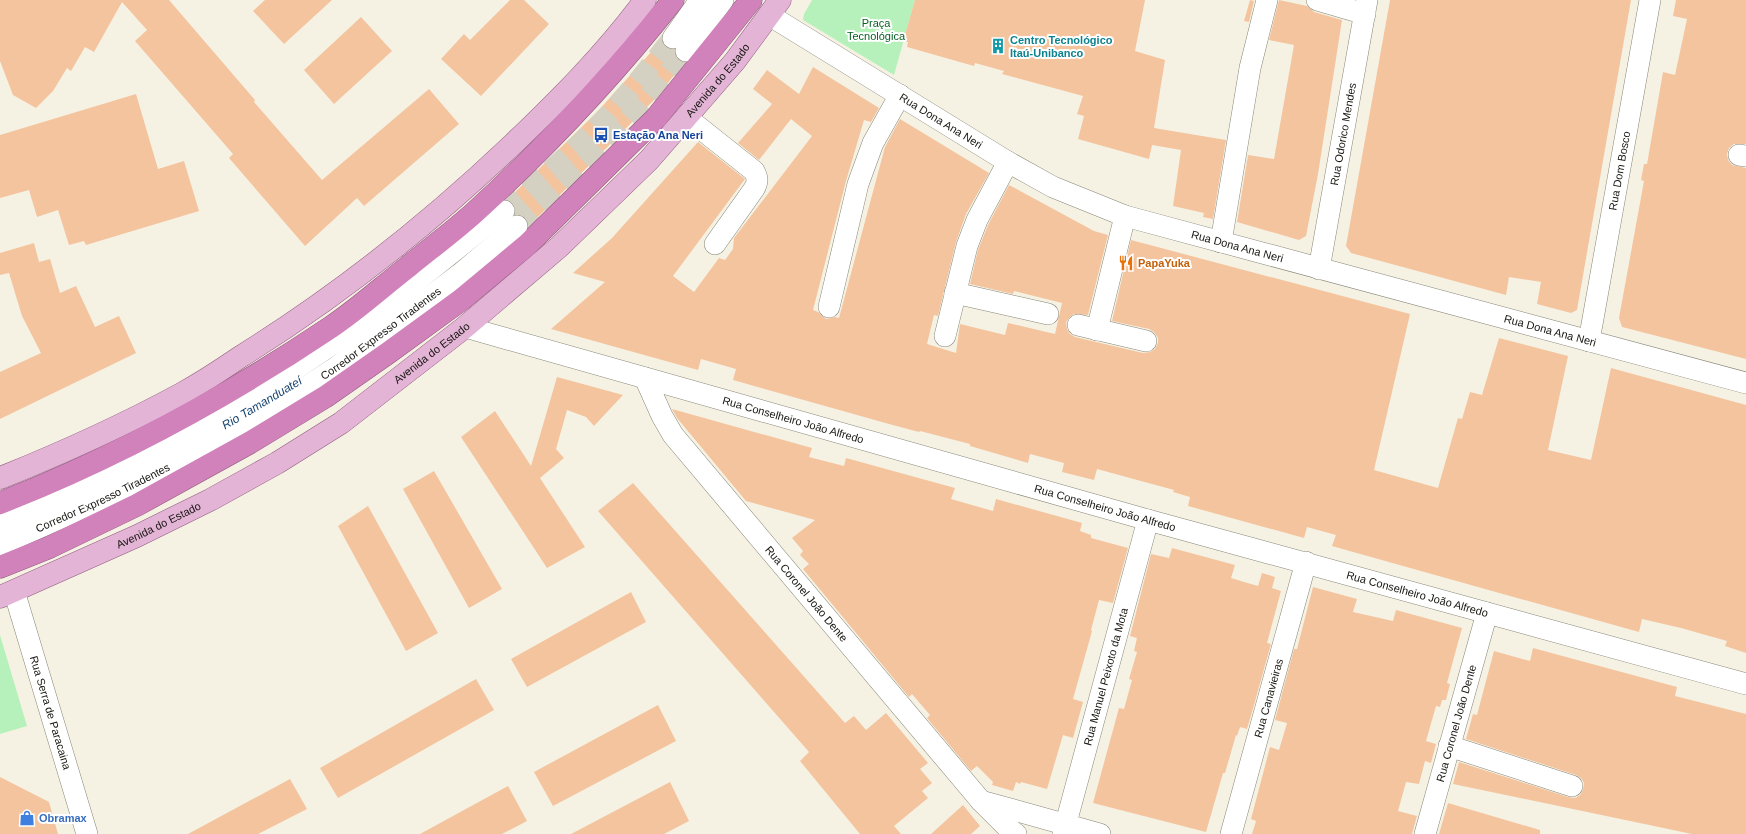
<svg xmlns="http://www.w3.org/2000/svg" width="1746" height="834" viewBox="0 0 1746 834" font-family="Arial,sans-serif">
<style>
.green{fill:#b6f1bb}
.building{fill:#f4c49f}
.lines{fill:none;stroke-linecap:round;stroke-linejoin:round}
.minor-tunnel{stroke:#d4d1c3;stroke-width:21;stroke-dasharray:21 10;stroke-linecap:butt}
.minor-casing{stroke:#888678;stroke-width:22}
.major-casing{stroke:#905c7f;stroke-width:23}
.highway-casing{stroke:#905c7f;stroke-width:23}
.minor{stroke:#fff;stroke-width:21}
.major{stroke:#e3b4d6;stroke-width:22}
.highway{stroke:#d182bb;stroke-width:22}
.labels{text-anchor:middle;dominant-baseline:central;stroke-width:4;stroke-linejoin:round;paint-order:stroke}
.park-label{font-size:11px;fill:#075f21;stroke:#fff}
.culture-label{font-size:11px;font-weight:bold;fill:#0d838f;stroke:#fff;text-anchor:start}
.street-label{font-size:11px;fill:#161510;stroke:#fff}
.transit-label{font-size:11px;font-weight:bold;fill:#164399;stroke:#fff;text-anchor:start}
.food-label{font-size:11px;font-weight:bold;fill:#c56008;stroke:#fff;text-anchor:start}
.shop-label{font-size:11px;font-weight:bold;fill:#366cbe;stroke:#fff;text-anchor:start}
.water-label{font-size:12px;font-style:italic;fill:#174471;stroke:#fff}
</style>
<rect width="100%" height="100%" fill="#f5f2e3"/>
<!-- green -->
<path class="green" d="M812,0H915L894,75L803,20L804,14Z
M0,635L27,726L0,734Z"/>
<!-- building -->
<path class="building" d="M0,0H169L255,100L254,102L322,180L429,89L459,124L364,206L357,198L305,246L229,158L233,154L135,41L147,30L122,2L94,52L85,47L71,71L67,68L53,91L36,108L13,95L0,61Z
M265,0H332L284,44L253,11Z
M510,0H524L549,24L481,96L441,59L464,34L470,40Z
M915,0H1145L1135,51L1165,60L1154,128L1226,140L1213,219L1203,217L1204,213L1173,206L1181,150L1152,145L1149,159L1078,139L1084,116L1077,114L1083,96L1002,74L1004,71L975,63L974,66L907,47L908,42H903Z
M1250,0L1254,1L1249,22L1244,21Z
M1279,0L1307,6L1314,12L1342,20L1318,174L1306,236L1299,240L1237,222L1248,155L1274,159L1294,45L1269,40Z
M1390,0H1631L1577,310L1571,313L1537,304L1541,282L1509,277L1506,295L1351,253L1346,246Z
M1676,0H1746V144H1734L1729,148L1727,154L1728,160L1732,165L1746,168V359L1622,327L1619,318L1644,181L1641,180L1644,164H1647L1663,72L1675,75L1687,19L1673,16Z
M361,17L392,51L334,104L304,70Z
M662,40L666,48L674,50L675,56L679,60L684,63L654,100L529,226L526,219L521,215L515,214L516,209L514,204L507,200L597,112Z
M813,67L879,108L871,122L864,120L846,181L813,310L818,312L826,319L835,317L839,318L885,147L900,119L989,173L966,214L956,242L938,316L934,315L927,344L956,353L960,324L1005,335L1008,323L1055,334L1062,303L1014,291L1013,294L970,284L978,250L988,225L1009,185L1094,231L1108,235L1088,315L1074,314L1070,317L1066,322L1067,329L1070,334L1075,337L1143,353L1150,352L1155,349L1158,343V338L1154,332L1149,329L1112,321L1131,240L1410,314L1374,470L1438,488L1458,418L1462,419L1470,392L1482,395L1499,338L1568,356L1548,450L1591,460L1611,368L1746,405V653L1725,646L1727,641L1681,628L1642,619L1639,632L1346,550L1332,546L1336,535L1307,527L1304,538L1188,506L1190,497L1173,492L1174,490L1097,469L1094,480L1062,472L1064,463L1030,454L1028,463L970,446V444L920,431L919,432L889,424L733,380L736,369L701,359L698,370L551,329L605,282L573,273L612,238L698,142L745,179L673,276L694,292L719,258L725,260L733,249L734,238L812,136L791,119L759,160L738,143L772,104L753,89L767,70L799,94Z
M136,94L158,169L184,161L199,211L86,245L84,241L69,245L58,210L37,217L29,190L0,198V135Z
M34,243L39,262L50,259L60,293L76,286L95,327L119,316L136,353L0,419V372L41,353L22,316L9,273L0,275V253Z
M557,377L623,395L594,426L586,417L567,410L556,449L564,458L540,478L585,547L547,568L461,437L495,411L531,466Z
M672,409L812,448L809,457L844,466L846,458L955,488L951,499L993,511L996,499L1082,523L1080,531L1091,535V538L1128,548L1113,603L1099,600L1091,630L1092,631L1073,699L1083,702L1073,738L1063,735L1047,789L1021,782L1020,784L1016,782L1013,791L992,785L993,782L977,766L971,771L927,718L930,715L912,694L909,697L803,569L809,564L800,555L803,551L792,538L815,520L746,501L677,418Z
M434,471L502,589L469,608L403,489Z
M633,483L845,723L854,716L866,730L886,713L928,763L920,769L932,783L922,791L928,798L894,826L901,834H860L800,761L809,752L598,511Z
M368,506L438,633L406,651L338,526Z
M1172,548L1235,565L1231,578L1244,582L1258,586L1262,573L1275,577L1272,588L1281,591L1267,643L1271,644L1252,712L1247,729L1240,727L1237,736L1236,735L1225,773H1223L1206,832L1093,803L1119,708L1124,709L1132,680L1129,679L1137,652L1134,651L1137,638L1130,636L1151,554L1169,558Z
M1313,587L1357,599L1353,612L1393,621L1396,610L1462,628L1447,683L1450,684L1446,700H1442L1440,707L1436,706L1426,741L1436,744L1431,763L1425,761L1419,784L1406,782L1398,811L1417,816L1412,834H1252L1256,821L1251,819L1270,747L1279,750L1287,723L1275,720L1294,649H1297Z
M631,592L646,622L527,687L511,659Z
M1533,648L1677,687L1675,696L1746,714V834H1692L1453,784L1459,762L1568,797L1575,798L1580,795L1583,790L1584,783L1581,778L1576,775L1466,739L1473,714L1477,715L1494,651L1530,661Z
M476,679L494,710L338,798L320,768Z
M658,705L676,741L553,806L534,772Z
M0,777L49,802L58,834H0Z
M290,779L307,809L258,834H188Z
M670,782L689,821L664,834H571Z
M508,786L527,821L502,834H420Z
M1448,803L1540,830V834H1439Z
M963,805L980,826L971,834H931Z"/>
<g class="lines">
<!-- minor-tunnel -->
<path class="minor-tunnel" d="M504,211C535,184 566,158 595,129C623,101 648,69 673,38
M517,226C579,170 635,118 686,51"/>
<defs>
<g id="minor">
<path d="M1317,0L1365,14"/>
<path id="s1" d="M769,15L1008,162L1053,187L1125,216L1746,383"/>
<path d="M673,38L700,0"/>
<path d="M686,51L723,0"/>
<path d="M686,117L754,171C758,178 758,182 754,189L715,244"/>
<path d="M1739,155L1746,156"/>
<path d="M1221,242L1250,68L1267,0"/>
<path id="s2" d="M1319,269L1367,0"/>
<path d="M955,293L1048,314"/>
<path d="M829,307L858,184L873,143L900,95"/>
<path d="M1078,325L1146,341"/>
<path id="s3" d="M465,327L1148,520L1746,684"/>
<path d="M1097,330L1125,216"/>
<path d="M945,336L967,246L977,220L1008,162"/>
<path id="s4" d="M1589,341L1650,0"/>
<path id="s5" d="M645,378L662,416L673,435L981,801L1008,828L1016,834"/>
<path d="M0,526L127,469L242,405L364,323L504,211"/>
<path id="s6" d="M0,545L102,500L237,432L338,366L460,274L517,226"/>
<path id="s7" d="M14,591L87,834"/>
<path d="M1449,746L1572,786"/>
<path d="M981,801L1100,834"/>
<path id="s8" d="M1063,834L1148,520"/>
<path id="s9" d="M1231,834L1306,562"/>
<path id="s10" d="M1425,834L1487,613"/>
</g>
<g id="major">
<path d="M0,478C62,453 122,426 181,394C201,383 221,370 240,357C338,296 429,224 513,144C560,99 606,53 645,0"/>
<path id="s11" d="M0,597L137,536L210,500L277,463L341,423L465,327L559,247L649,160L735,61L780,0"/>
</g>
<path id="highway" d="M0,503C117,457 227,397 331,327C358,309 383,286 409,266C431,248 454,231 475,212C546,147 613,76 673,0
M0,567L50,547L137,505L251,442L325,397L388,353L461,300L527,245L656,118L751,0"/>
</defs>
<!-- minor casing -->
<use href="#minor" class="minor-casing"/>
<!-- major casing -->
<use href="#major" class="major-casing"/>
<!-- highway casing -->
<use href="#highway" class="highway-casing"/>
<!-- minor -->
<use href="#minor" class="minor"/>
<!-- major -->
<use href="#major" class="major"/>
<!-- highway -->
<use href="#highway" class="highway"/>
</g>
<!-- icons -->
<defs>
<symbol id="building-bare" viewBox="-9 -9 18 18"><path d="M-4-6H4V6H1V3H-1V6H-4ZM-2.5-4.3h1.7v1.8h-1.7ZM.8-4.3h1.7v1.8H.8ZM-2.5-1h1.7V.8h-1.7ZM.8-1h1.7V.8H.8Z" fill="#0f9aa8" stroke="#fff" stroke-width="2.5" paint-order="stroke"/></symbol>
<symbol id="bus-bare" viewBox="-9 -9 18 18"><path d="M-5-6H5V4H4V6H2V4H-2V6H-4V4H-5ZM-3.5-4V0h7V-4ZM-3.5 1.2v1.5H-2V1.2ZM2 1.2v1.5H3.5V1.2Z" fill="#1a4fb4" stroke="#fff" stroke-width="2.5" paint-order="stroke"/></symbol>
<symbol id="restaurant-bare" viewBox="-9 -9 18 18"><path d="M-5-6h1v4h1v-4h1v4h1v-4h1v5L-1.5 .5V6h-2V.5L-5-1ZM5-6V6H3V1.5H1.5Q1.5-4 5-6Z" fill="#e8710a" stroke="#fff" stroke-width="2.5" paint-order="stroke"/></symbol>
<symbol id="shop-bare" viewBox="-9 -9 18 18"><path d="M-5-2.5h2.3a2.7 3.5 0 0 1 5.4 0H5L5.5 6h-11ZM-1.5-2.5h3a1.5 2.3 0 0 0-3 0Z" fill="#3f7fe0" stroke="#fff" stroke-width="2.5" paint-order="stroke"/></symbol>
</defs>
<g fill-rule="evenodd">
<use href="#building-bare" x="987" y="35" width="22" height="22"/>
<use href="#bus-bare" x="590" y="124" width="22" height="22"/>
<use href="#restaurant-bare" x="1115" y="252" width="22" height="22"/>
<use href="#shop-bare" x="16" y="807" width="22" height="22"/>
</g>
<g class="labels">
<!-- park labels -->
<g class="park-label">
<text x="876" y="23">Praça<tspan x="876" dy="13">Tecnológica</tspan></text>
</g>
<!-- culture labels -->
<g class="culture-label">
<text x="1010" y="40">Centro Tecnológico<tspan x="1010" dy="13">Itaú-Unibanco</tspan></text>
</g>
<!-- street labels -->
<g class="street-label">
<text stroke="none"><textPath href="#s11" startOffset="894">Avenida do Estado</textPath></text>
<text stroke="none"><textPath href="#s1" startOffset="202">Rua Dona Ana Neri</textPath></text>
<text stroke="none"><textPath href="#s2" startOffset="137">Rua Odorico Mendes</textPath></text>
<text stroke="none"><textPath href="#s4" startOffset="173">Rua Dom Bosco</textPath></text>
<text stroke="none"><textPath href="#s1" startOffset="526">Rua Dona Ana Neri</textPath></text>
<text stroke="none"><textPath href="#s1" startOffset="850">Rua Dona Ana Neri</textPath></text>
<text stroke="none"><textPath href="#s6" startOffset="437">Corredor Expresso Tiradentes</textPath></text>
<text stroke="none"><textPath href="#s11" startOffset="498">Avenida do Estado</textPath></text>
<text stroke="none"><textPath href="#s3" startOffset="341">Rua Conselheiro João Alfredo</textPath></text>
<text stroke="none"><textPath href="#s6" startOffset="113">Corredor Expresso Tiradentes</textPath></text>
<text stroke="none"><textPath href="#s3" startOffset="665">Rua Conselheiro João Alfredo</textPath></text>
<text stroke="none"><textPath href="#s11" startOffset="174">Avenida do Estado</textPath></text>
<text stroke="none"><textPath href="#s3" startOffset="989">Rua Conselheiro João Alfredo</textPath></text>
<text stroke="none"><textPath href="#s5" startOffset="271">Rua Coronel João Dente</textPath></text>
<text stroke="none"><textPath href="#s8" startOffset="163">Rua Manuel Peixoto da Mota</textPath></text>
<text stroke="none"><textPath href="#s9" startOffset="141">Rua Canavieiras</textPath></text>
<text stroke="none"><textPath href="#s7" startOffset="127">Rua Serra de Paracaina</textPath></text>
<text stroke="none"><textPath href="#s10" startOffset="115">Rua Coronel João Dente</textPath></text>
</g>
<!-- transit labels -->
<g class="transit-label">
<text x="613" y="135">Estação Ana Neri</text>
</g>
<!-- food labels -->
<g class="food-label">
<text x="1138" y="263">PapaYuka</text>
</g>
<!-- shop labels -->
<g class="shop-label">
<text x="39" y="818">Obramax</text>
</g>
<!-- water labels -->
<g class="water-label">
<text transform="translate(262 403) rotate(-31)">Rio Tamanduateí</text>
</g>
</g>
</svg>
